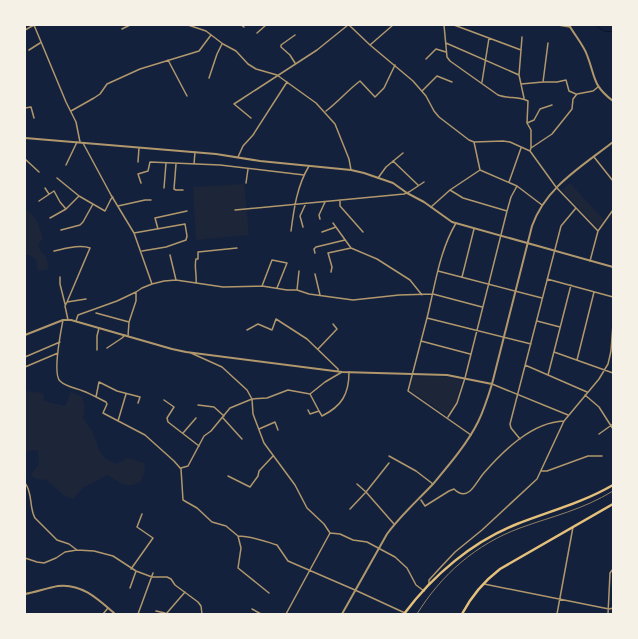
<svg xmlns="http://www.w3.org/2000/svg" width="638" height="639" viewBox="0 0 638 639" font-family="'Asap Condensed',sans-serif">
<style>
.green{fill:#1d2539}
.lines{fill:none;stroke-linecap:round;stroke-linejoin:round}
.stream{stroke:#0b132b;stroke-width:1}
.minor{stroke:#b1986c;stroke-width:1.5}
.tertiary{stroke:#b1986c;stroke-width:2}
.primary{stroke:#e5c07b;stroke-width:2.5}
.rail{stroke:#918062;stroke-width:1}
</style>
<rect width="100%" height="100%" fill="#14213d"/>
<!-- green -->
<path class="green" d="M570,183L604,220L599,228H597L562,190Z
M244,184L249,235L196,240L193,187Z
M25,208L36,219L43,238L38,245L41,252L46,256L49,269L38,271L36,260L30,255H25Z
M415,376L447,377L462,380L456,402L448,415H447L411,391L410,389L413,377Z
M25,391L43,393L44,401L65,406L71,392L81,396C85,403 85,409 83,418L92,431L100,452L106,459L117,464L127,458L144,463L145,471L140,482C125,490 121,482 107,475L83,488L73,499L63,495L47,480L36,479L30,475L39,464L38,450L25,451Z"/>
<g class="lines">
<!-- stream -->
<path class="stream" d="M595,25L604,31L613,32"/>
<!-- minor -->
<path class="minor" d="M34,25L66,102L76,122L80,142
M188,25L206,31L223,44L236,51L248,64L256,69L277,75L316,103L335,124L349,159L351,170
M241,25L244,27
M349,25L370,45L413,81L426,96L434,111L439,117L469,140L474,142L503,141L510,142L530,151L556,187L598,231
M444,25L447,57L450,61L498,95C508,99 519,96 528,101L527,123L531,130V148L530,151
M454,25L521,50L519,75L524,98
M558,25L570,27
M122,29L130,25
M25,30L34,25
M257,33L266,25
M446,43L519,75
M370,45L393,25
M29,50L40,43
M521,50L522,37
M426,59L436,49L446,52
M168,60L187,96
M295,63L290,55L281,47V45L295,35
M209,78L217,54L222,44
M482,82L489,38
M543,82H557L566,80L569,91L576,94
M521,84L543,82L548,43
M422,91L437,76L452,82
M25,108L31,107L34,118
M71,111L94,98L100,94L107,84L140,69L199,51L211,35
M326,111C338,102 348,90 360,81L375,97L384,88L395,65
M25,115V121
M251,118L234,104L317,50L348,25
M527,123L534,120L540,109L552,105
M83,143L111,195L134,233L152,284
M531,148L552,134L572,109L573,99L577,94L593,91L598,87
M238,157L243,146L253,135L287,82
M594,157L613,181
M25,159L39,172
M393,161L418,185
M138,162L139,148
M176,164L174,189L176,190H183
M194,164L195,152
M66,165L77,142
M480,170L517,186L542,205
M57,178L79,196L105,211L111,199L113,197
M378,178L386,167L403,153
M509,182L521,148
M141,183L138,174L148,171L150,162L220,165L304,175
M246,183L248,169
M45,188L49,194
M164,188L166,163
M450,190L463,198L507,211
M340,200V206L363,232
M39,201L54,191L60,202L66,209L79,196
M118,206L145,200H151
M431,207L450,190L480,170L474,142
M235,210L404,194L409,192L424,182
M50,218L66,209
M320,219L319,215L325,202
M333,223L351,248L377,259L410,280L422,295
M303,227L300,216L306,203
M158,229L155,218L187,211
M61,230L80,225L83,222L93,204
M291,231C294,208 297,186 309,166
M322,232L336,227
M134,233L185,224L187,236L186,240L166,247L142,251
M54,251C64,249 80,244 90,248L67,302L65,306L68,320
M315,253L314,249L316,247L345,240
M170,255L176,280
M590,261L598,231L613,210
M438,271L542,298
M331,272L332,267L328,253L351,248
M315,274L320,295
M60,277V284L65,304
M462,277L474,229
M547,279L613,297
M196,283C197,275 194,266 196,259H198V252L237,248
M262,286L272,260L287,263L277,288
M297,290L299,271
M67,302L86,299
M96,313L129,322
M427,318C435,286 439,252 456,223
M63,320C61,331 52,374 60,381C66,387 76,388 83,391C91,394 98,398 106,402L107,404L103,413L145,435L174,461L181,469L183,500L197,508L212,522L226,526L238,536C252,536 264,541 277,545L288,561L355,590L405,613
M76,321L78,315L117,301L136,292
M537,321L560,327
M247,330L258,324L272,330L276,319L307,339L338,369V371
M128,336L129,322L136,301V292L142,288L152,284L164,281L176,280L223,287L262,286L287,290H297L309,294L353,300L399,295L433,294L482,307
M421,341L470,354
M107,348L122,338L125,335
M318,349L337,329L333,324
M97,350V336L99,328
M554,352L613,373
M191,353L222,367L247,390L252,399L253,414L264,443L295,485L307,508L324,524L330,533L340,534L353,540L367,542L395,557L407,568L416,585L424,591
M25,357L60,342
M577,360L594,292
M525,365L587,392
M25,367L58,353
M548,375L571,285
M492,384L568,415
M310,394L319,411
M585,395L599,407L613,429
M96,397L99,382L117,391L140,397L138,403
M164,400L174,407L167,418L168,422L199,446
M198,405L214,407L224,416
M308,410L310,414L319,411L322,416C342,406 349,394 349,372
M448,417L457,403L465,378L507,211L511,197L517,186
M223,418L242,439
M118,421L126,394
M259,429L275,422L278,430
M183,433L196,418
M599,434L613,424
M471,435L408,391L427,318L531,344
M520,439L511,428L510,424L561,226L576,208
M389,456L416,471L433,484
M181,468L188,466L204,436L211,431L230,408L252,399L267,398L288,390L310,394L325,382L342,372
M541,471H547L588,456H602
M228,476L250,487L258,476L259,471L273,456
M25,483C33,493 29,508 35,518L57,540L69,544L77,550
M357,484L366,492L394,524
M421,500L425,506L449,491L454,489C459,494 464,496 470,491C474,488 479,479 483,474C503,451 532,422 564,421
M350,509L366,492L389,463
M238,536L241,548L238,568L269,593
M25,558L37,562L44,563L56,558L65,552L77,550L94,551L113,556L136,571L152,577H167L171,579L175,585L198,602L201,606L202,614
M131,569L153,538L137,527L142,514
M429,584V580L439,569L455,552L482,530L537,479L564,421L599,379L608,364L611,351L613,324
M484,584L609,609L613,608
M130,588L136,571
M252,609L261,614
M156,611L165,613
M103,614L108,608
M138,614L153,573
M166,614L185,592
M286,614L330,533
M557,614L573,527
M608,614L610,573L613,569"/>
<!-- tertiary -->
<path class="tertiary" d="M569,25C574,34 584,46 587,55C596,78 592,85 613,101
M25,138L216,154L260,161L351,170L364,173L393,183L407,193L424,202L452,222L613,267
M25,335L63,320H71L172,349L186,352L342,372L447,375L492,384
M25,594C36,592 47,588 58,586C82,583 99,600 115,614
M342,614L387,534C400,516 417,501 433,484C449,465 467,444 478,422C484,410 488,397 492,384L532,226C546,187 581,167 613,142"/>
<!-- primary -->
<path class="primary" d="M404,614C433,575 472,542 517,524C550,511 582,503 613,485
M462,614C472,595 483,582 500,569L613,504"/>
<!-- rail -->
<path class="rail" d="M417,614C441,575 476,544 520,528C553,516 582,510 613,491"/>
</g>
<!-- border -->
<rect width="638" height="639" fill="none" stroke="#f6f1e7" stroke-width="52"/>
</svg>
